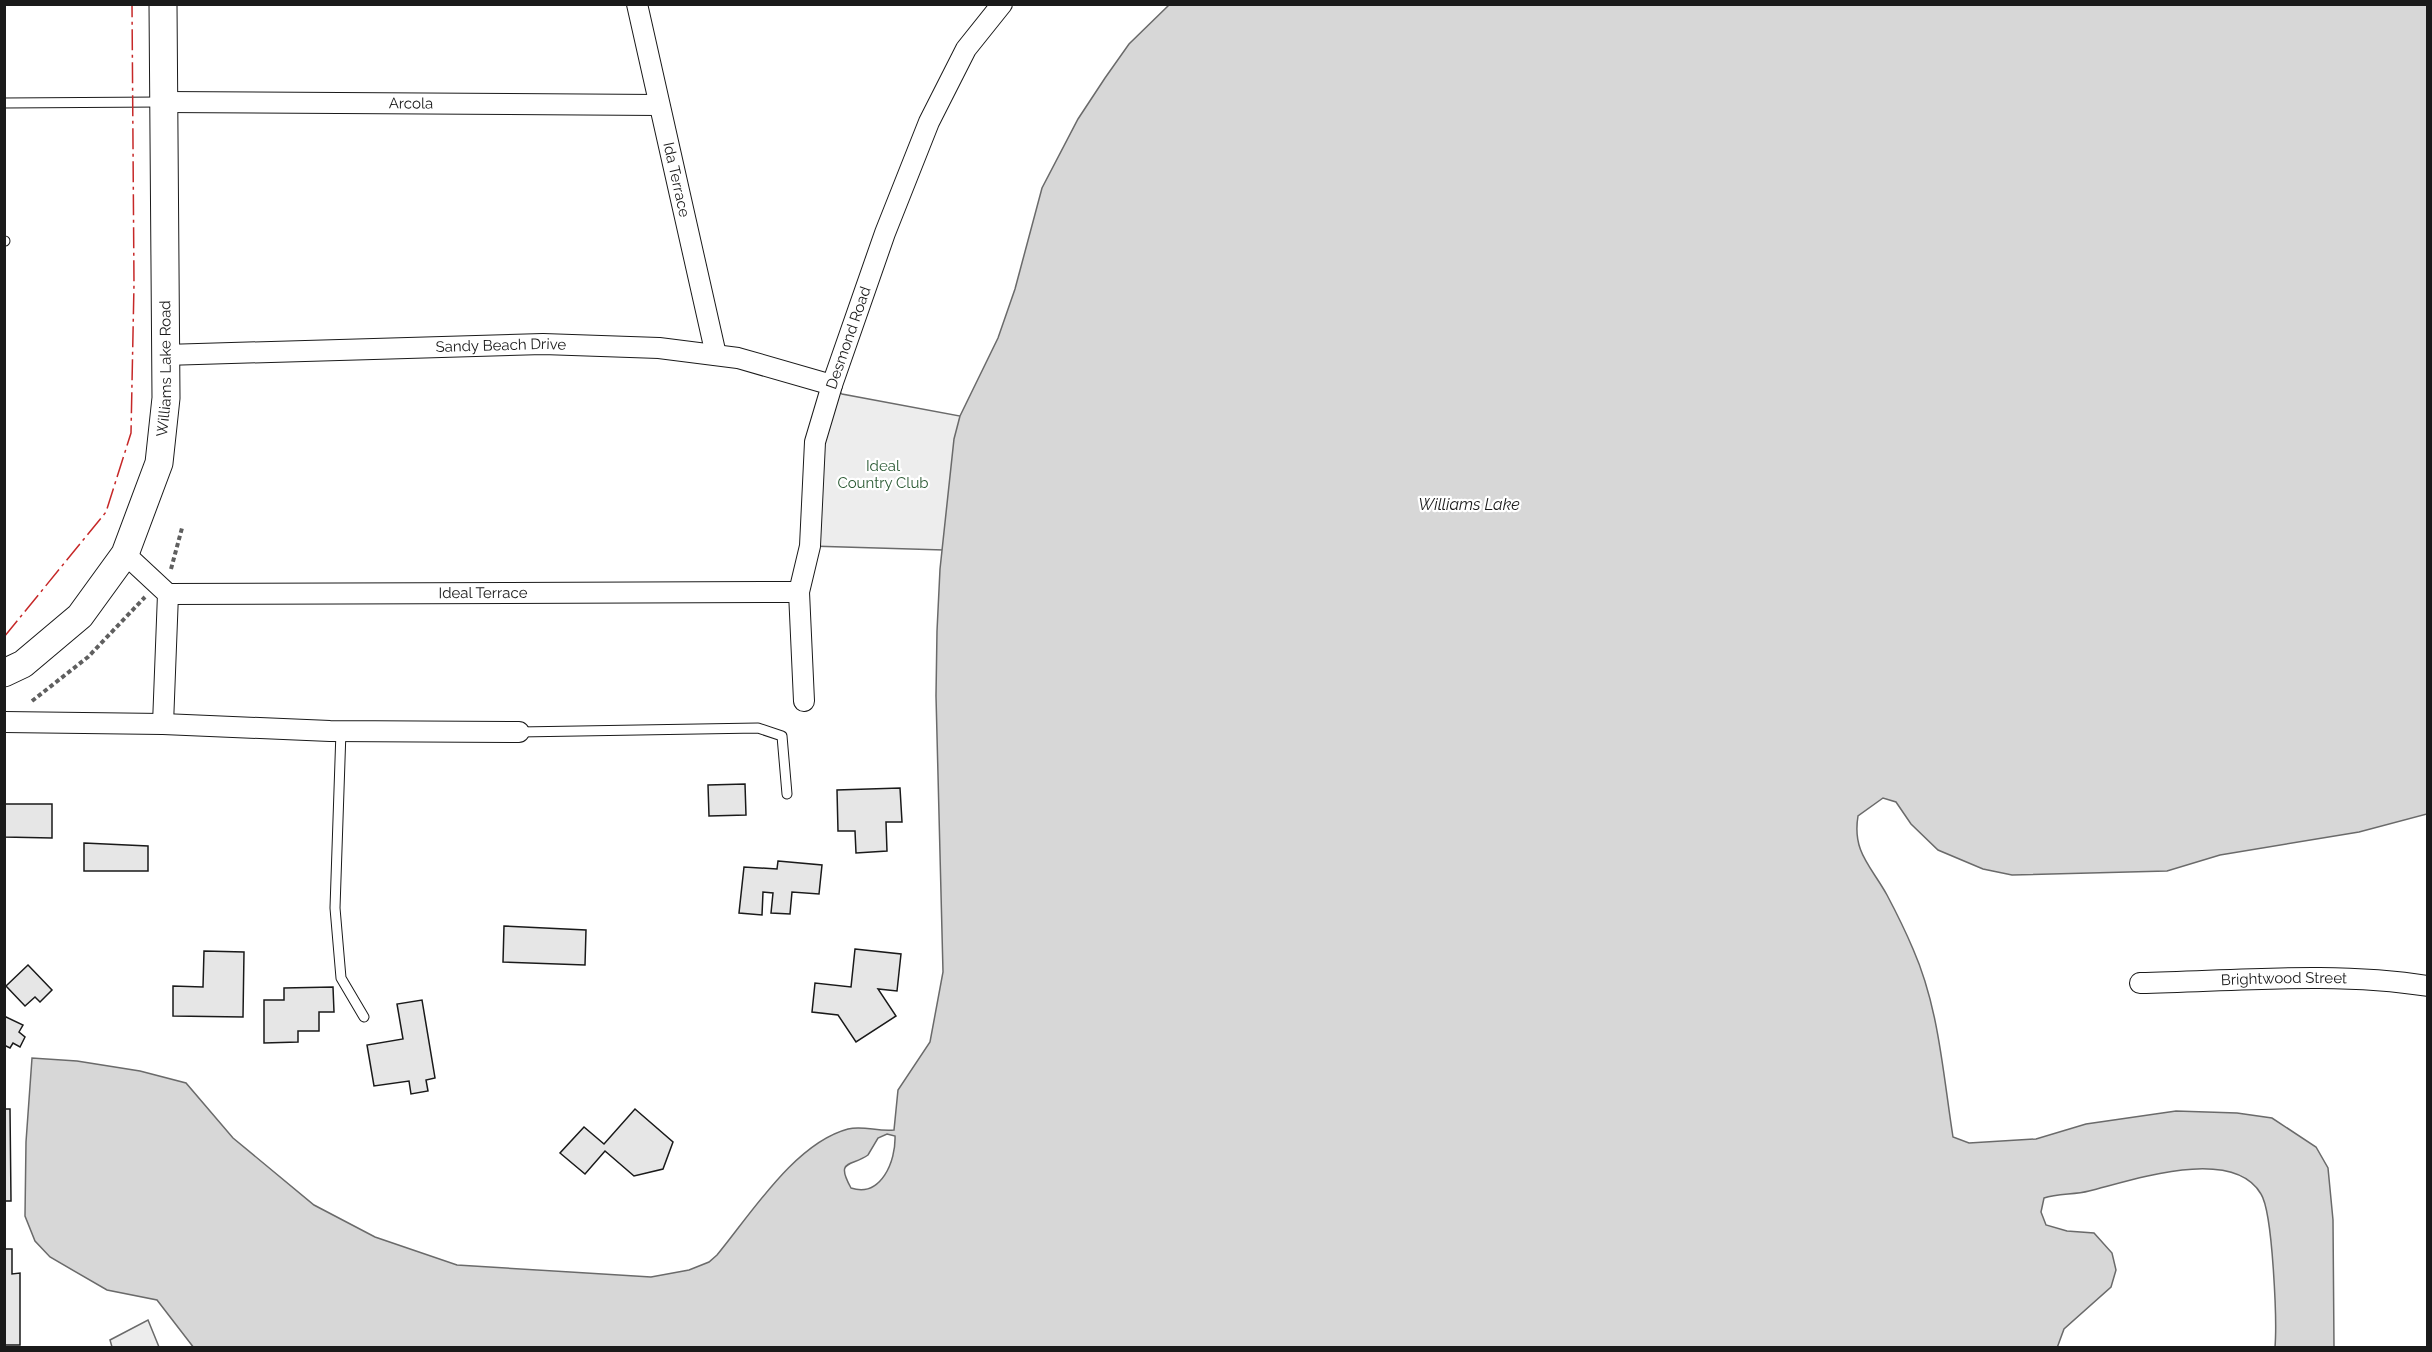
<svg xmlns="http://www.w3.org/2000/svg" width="2432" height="1352" viewBox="0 0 2432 1352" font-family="Raleway,sans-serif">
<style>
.built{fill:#ededed;stroke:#6a6a6a;stroke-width:1.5}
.water{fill:#d7d7d7;stroke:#6a6a6a;stroke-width:1.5;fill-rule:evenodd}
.building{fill:#e6e6e6;stroke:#1a1a1a;stroke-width:1.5}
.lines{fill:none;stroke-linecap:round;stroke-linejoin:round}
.service-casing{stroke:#1a1a1a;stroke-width:11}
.minor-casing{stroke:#1a1a1a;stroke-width:22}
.secondary-casing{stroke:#1a1a1a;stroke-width:29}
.path{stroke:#5f5f5f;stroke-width:4;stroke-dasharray:4.5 3;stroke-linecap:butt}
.service{stroke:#fff;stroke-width:9}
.minor{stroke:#fff;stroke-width:20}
.secondary{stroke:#fff;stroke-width:27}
.power{stroke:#c62828;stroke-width:1.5;stroke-dasharray:21 4.5 3 4.5;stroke-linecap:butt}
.labels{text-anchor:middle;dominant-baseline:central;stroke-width:4.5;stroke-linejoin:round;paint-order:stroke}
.street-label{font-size:15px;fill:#1a1a1a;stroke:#fff}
.park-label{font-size:15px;fill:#2b5a34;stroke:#fff}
.water-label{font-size:16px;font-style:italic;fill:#1a1a1a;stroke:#fff}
</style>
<rect width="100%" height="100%" fill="#fff"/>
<!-- built -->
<path class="built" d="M832,385L842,394L960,416L944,550L810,546Z
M148,1320L159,1347H112L110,1340Z"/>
<!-- water -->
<path class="water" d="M1169,5H2427V814L2359,832L2220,855L2167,871L2012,875L1983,869L1938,850L1911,824L1896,802L1883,798L1858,816C1852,852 1871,866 1887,895C1896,912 1905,930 1913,949C1939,1008 1943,1074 1953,1137L1969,1143L2036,1139L2086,1124L2176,1111L2237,1113L2272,1118L2316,1147L2328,1168L2333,1220L2334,1347H2275C2277,1322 2273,1213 2261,1194C2232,1145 2130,1181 2089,1191C2074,1195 2058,1193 2044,1198L2041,1212L2046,1225L2067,1231L2094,1233L2112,1253L2116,1270L2111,1287L2064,1329L2057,1348H194L157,1300L107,1290L50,1257L35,1241L25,1216L26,1142L32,1058L77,1061L140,1071L186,1083L233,1138L314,1205L375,1237L457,1265L651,1277L689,1270L709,1262L717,1255C751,1214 795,1143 848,1129C863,1125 878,1132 894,1130L898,1090L930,1042L943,972L936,696L937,631L940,569L954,439L960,416L998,338L1015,289L1042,188L1078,119L1105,78L1129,44ZM887,1134L895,1136C896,1161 881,1198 851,1188C835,1159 851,1167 868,1155L878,1138Z"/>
<!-- building -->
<path class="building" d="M745,784L746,815L709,816L708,785Z
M900,788L902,822H886L887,851L856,853L855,831H838L837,790Z
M4,804H52V838L4,837Z
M84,843L148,846V871H84Z
M778,861L822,865L819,894L792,892L790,914L771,913L773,893L763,892L762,915L739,913L744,867L777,869Z
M504,926L586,930L585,965L503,962Z
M855,949L901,954L897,991L878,989L896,1016L856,1042L838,1015L812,1012L815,983L851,987Z
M204,951L244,952L243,1017L173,1016V986L203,987Z
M28,965L52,990L40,1002L35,997L25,1006L6,986Z
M333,987L334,1012H319V1031H298V1042L264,1043V1000H284V988Z
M422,1000L435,1078L426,1080L428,1091L411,1094L409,1081L374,1086L367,1045L403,1039L397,1004Z
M4,1016L23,1025L19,1032L25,1037L20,1047L13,1043L10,1048L4,1045Z
M4,1109H10L11,1201H4Z
M635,1109L673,1142L663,1169L634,1176L605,1151L585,1174L560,1153L584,1127L604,1144Z
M4,1249H12V1274L20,1273V1345H4Z"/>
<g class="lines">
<defs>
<path id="service" d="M4,103L161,102
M4,241H5
M341,731L335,908L341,978L364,1017
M519,732L758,728L782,736L787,794"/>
<g id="minor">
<path id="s1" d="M637,4L716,355"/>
<path id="s2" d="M163,102L659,105"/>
<path id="s3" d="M165,355L543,344L659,348L738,358L832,385"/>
<path d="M125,554L168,594L163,724"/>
<path id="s4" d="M168,594L799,592"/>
<path id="s5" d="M804,701L799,592L810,546L815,442L832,385L885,233L929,122L966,49L1002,4"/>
<path d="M4,722L163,724L330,731L519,732"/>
<path id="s6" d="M2140,983C2234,981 2336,971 2428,986"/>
</g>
<g id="secondary">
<path id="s7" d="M4,673L23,664L80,616L125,554L159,463L166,398L163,4"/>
</g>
</defs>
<!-- service casing -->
<use href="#service" class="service-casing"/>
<!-- minor casing -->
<use href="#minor" class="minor-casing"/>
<!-- secondary casing -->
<use href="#secondary" class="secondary-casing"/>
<!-- path -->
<path class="path" d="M171,569L182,528
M32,701L88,657L145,597"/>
<!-- service -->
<use href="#service" class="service"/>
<!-- minor -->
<use href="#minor" class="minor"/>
<!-- secondary -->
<use href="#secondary" class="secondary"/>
<!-- power -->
<path class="power" d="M4,637L106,512L131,433L134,284L132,4"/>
</g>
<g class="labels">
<!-- street labels -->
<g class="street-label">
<text stroke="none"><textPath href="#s2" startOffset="248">Arcola</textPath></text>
<text stroke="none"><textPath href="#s1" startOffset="180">Ida Terrace</textPath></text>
<text stroke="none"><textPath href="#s5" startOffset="370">Desmond Road</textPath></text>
<text stroke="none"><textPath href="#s3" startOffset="336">Sandy Beach Drive</textPath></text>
<text stroke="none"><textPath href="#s7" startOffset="364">Williams Lake Road</textPath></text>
<text stroke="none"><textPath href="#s4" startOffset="315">Ideal Terrace</textPath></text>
<text stroke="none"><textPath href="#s6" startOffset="144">Brightwood Street</textPath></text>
</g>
<!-- park labels -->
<g class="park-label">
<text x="883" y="466">Ideal<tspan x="883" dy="17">Country Club</tspan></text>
</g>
<!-- water labels -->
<g class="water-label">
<text x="1469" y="504">Williams Lake</text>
</g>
</g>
<!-- border -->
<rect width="2432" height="1352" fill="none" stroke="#1a1a1a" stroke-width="12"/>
</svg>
